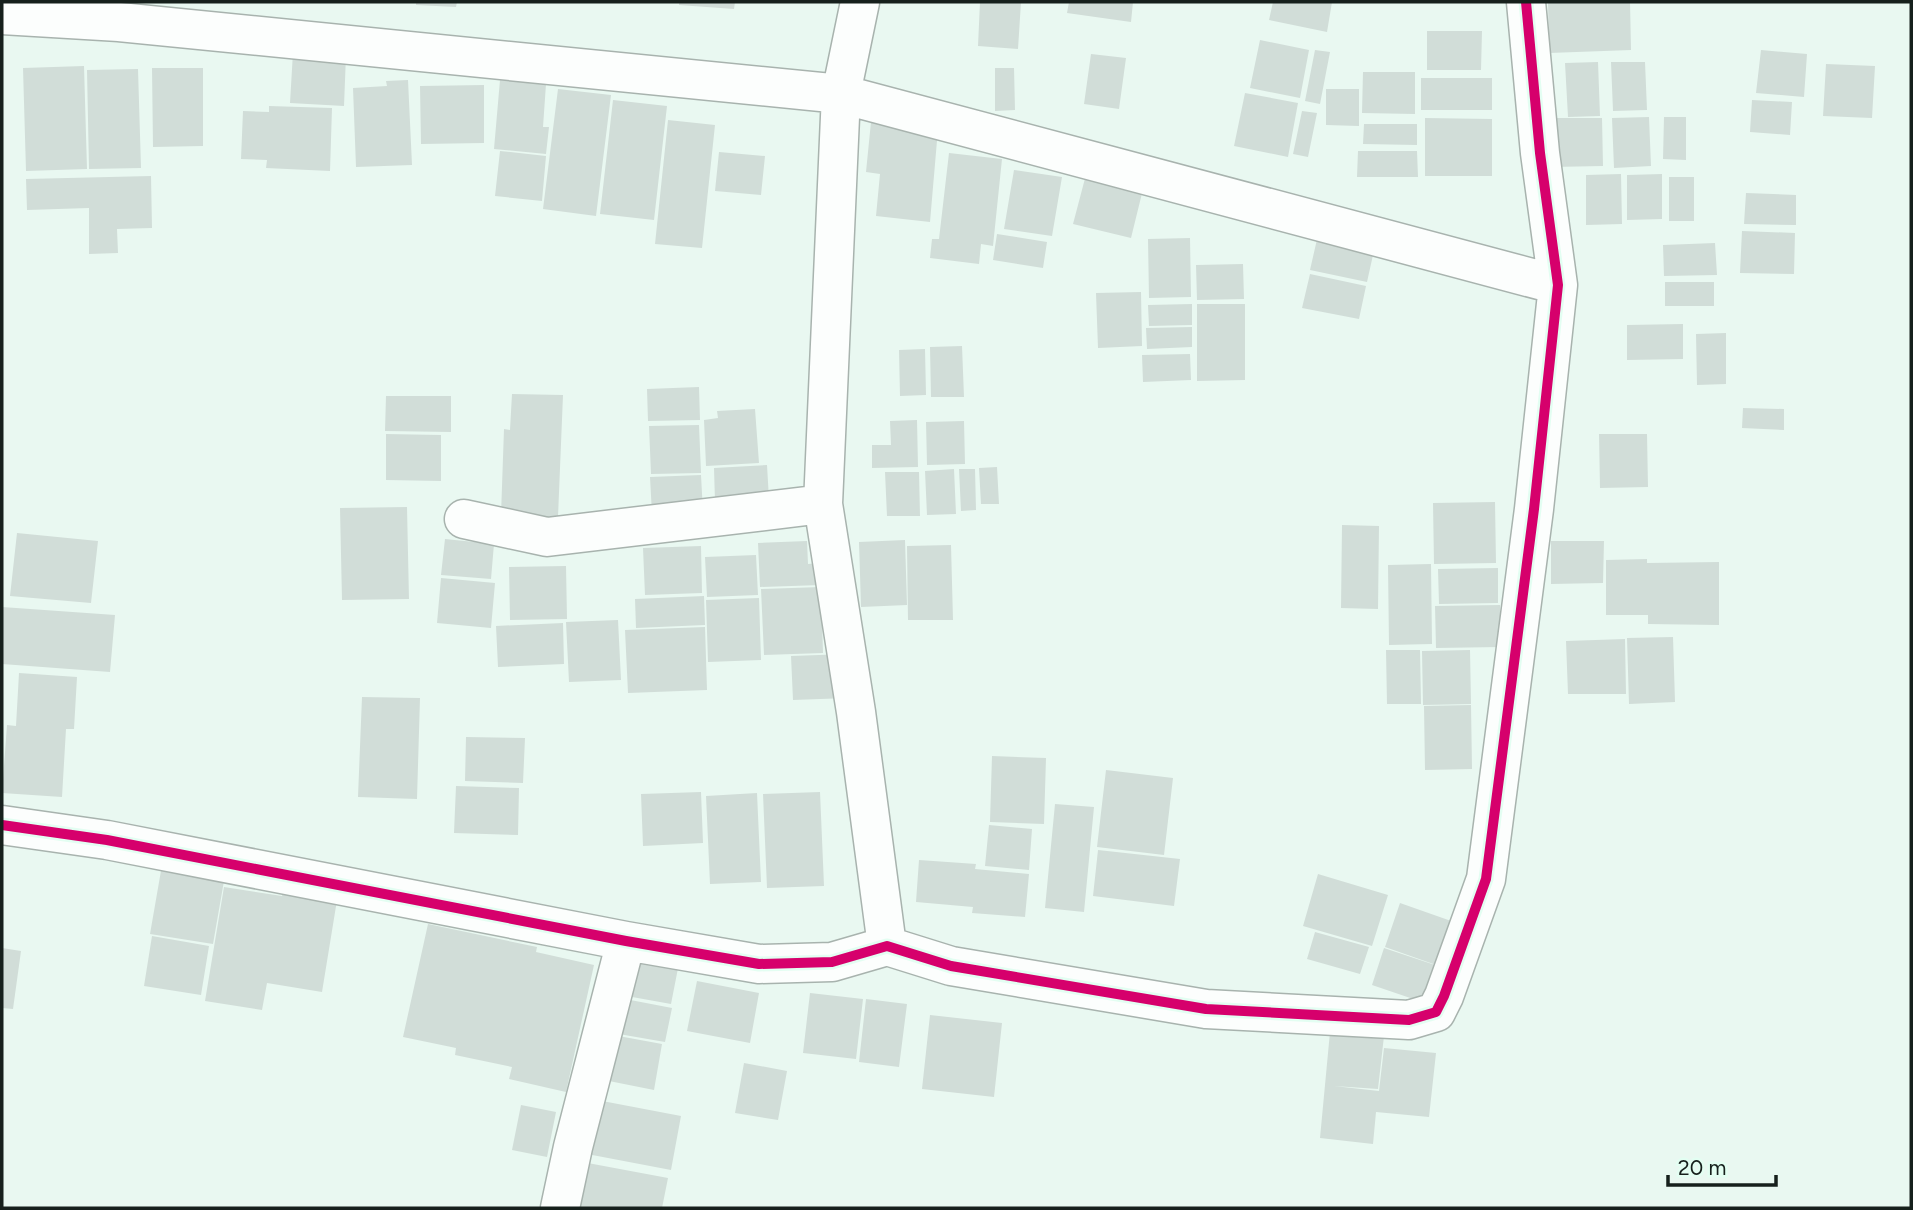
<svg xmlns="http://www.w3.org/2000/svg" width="1913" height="1210" viewBox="0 0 1913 1210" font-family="Figtree,sans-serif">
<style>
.building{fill:#d1ddd8}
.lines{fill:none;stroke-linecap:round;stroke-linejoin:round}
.street-casing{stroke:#a8b3ae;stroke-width:41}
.street{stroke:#fcfefd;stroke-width:38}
.cycleway-casing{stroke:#e3fef2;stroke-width:15}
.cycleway{stroke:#d6006c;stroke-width:10}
</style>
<rect width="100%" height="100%" fill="#e9f8f1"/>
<!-- building -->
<path class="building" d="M416,2H457L456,7L416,5Z
M679,2H735L734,9L679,5Z
M980,2H1021L1018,49L978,46Z
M1069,2H1133L1131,22L1067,13Z
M1273,2H1332L1327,32L1269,20Z
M1548,2H1630L1631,50L1549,53Z
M1427,31H1482L1481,70H1427Z
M1260,40L1309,50L1300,98L1250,88Z
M1315,50L1330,52L1320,104L1305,101Z
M1761,50L1807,54L1804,97L1756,93Z
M293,52L346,55L344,106L290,103Z
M1091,54L1126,58L1119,109L1084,104Z
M1598,62L1600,116L1568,117L1565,63Z
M1611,62H1645L1647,110L1613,111Z
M1826,64L1875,66L1872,118L1823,116Z
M84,66L87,169L26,171L23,68Z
M152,68H203V146L153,147Z
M995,68H1014L1015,110L995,111Z
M138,69L141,168L89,169L87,70Z
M1363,72H1415V114L1362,113Z
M1421,78H1492V110H1421Z
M408,80L412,165L356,167L353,88L387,86L386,81Z
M500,80L546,84L543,127H549L546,154L494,149Z
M484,85V143L421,144L420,86Z
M558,89L611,95L596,216L543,209Z
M1326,89H1359V126L1326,125Z
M1245,93L1298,103L1288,157L1234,146Z
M613,100L667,106L654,220L600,214Z
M1752,100L1792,102L1790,135L1750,132Z
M269,106L332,108L330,171L266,168L267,160L241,159L243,111L269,112Z
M1302,111L1317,113L1308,157L1293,154Z
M1649,117L1651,166L1614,168L1612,118Z
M1664,117H1686V160L1663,159Z
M1425,118L1492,119V176H1425Z
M1551,118H1602L1603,166L1551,167Z
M668,120L715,125L702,248L655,244Z
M871,122L938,129L930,222L876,216L880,174L866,172Z
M1364,124H1417V145L1363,144Z
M500,151L546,156L542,201L495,196Z
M1358,151H1417L1418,177H1357Z
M719,152L765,156L761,195L715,191Z
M949,153L1002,159L993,246L981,244L979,264L930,258L932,239H939Z
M1088,167L1145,181L1131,238L1073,224Z
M1014,170L1062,177L1052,236L1004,229Z
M1621,174L1622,224L1586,225V175Z
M1662,174V219L1627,220V175Z
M151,176L152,228L117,229L118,253L89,254V208L27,210L26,179Z
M1669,177H1694V221H1669Z
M1746,193L1796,195V225L1744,224Z
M1742,231L1795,233L1794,274L1740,273Z
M997,234L1047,242L1043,268L993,260Z
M1318,235L1375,246L1367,282L1310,270Z
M1190,238L1191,297L1149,298L1148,239Z
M1715,243L1717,275L1664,276L1663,245Z
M1243,264L1244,299L1197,300L1196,265Z
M1310,274L1366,286L1359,319L1302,308Z
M1665,282H1714V306H1665Z
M1141,292L1142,346L1098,348L1096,293Z
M1192,304V325L1149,326L1148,305Z
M1197,304H1245V380L1197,381Z
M1683,324V359L1627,360V325Z
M1192,327V347L1147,349L1146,328Z
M1726,333V384L1697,385L1696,334Z
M962,346L964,397H931L930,347Z
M925,349L926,395L900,396L899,350Z
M1190,354L1191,380L1143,382L1142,355Z
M699,387L700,420L648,421L647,389Z
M512,394L563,395L558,517L501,515L504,429L510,430Z
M386,396H451V432L385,431Z
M1743,408L1784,409V430L1742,428Z
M755,409L759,463L706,466L704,420L718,418L717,411Z
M917,420L918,467L872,468V445H891L890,421Z
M964,421L965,464L927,465L926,422Z
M699,425L701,473L651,474L649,426Z
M386,434L441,435V481L386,480Z
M1599,434H1647L1648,487L1600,488Z
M767,465L769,499L715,502L714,468Z
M997,467L999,504H981L979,468Z
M954,469L956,514L927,515L925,471Z
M959,469H975L976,510L961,511Z
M885,472H919L920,516H887Z
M701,475L703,512L652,514L650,477Z
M1495,502L1496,563L1434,564L1433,503Z
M407,507L409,599L342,600L340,508Z
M1342,525L1379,526L1378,609L1341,608Z
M17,533L98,541L91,603L10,596Z
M445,539L494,544L491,579L441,575Z
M905,540L907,605L861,607L859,542Z
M807,541L808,564L820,563L821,585L760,587L758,543Z
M1551,541H1604L1603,583L1551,584Z
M951,545L953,620H908L907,546Z
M701,546L702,593L645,595L643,548Z
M756,555L758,595L707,597L705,557Z
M1647,559V563L1719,562V625L1648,624V615H1606V560Z
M1431,564L1432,644L1389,645L1388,565Z
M566,566L567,619L510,620L509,567Z
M1498,568V603L1439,604L1438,569Z
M441,578L495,583L491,628L437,623Z
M821,587L823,653L764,655L761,589Z
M704,596L705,625L636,628L635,599Z
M759,598L761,660L708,662L706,600Z
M1500,605V647L1436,648L1435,606Z
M2,607L115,615L110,672L2,664Z
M618,620L621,680L569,682L566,622Z
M563,623L564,664L498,667L496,626Z
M705,627L707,690L628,693L625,630Z
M1673,637L1675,702L1629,704L1627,638Z
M1625,639L1626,694H1568L1566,641Z
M1386,650H1420L1421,704H1387Z
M1470,650L1471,704L1423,705L1422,651Z
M847,654L848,698L793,700L791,656Z
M19,673L77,677L74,729H66L62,797L2,793L7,725L16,726Z
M362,697L420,698L417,799L358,797Z
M1471,705L1472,769L1425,770L1424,706Z
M466,737L525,738L523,783L465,781Z
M992,756L1046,758L1044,824L990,822Z
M1106,770L1173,778L1164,855L1097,847Z
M456,786L519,788L518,835L454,833Z
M701,792L703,843L643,846L641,794Z
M820,792L824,886L767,888L763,794Z
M757,793L761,882L710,884L706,796Z
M1055,804L1094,807L1084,912L1045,908Z
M989,825L1032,829L1029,870L985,866Z
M1098,850L1180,859L1174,906L1093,896Z
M919,860L976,864L975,869L1029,874L1025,917L972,913L973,907L916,902Z
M162,865L225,875L213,944L150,934Z
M1318,874L1388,895L1372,946L1303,926Z
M284,885L338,894L322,992L267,983L262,1010L205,1001L224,887L282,896Z
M1400,903L1454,922L1439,966L1385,947Z
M428,924L537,947L536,952L594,965L566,1092L509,1079L512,1067L455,1055L456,1048L403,1037Z
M1315,932L1369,947L1360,974L1307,959Z
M152,936L209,946L201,995L144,986Z
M2,948L21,951L13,1009L2,1008Z
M630,948L680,958L671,1004L621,995Z
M1384,948L1438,966L1425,1003L1372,985Z
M697,981L759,993L750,1043L687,1031Z
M810,993L863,999L856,1059L803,1053Z
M620,998L672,1008L665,1042L613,1033Z
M866,999L907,1004L899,1067L859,1062Z
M930,1015L1002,1023L994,1097L922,1089Z
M1330,1032L1384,1036L1378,1089L1334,1086L1379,1091L1384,1048L1436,1053L1429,1117L1376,1112L1373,1144L1320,1138Z
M613,1035L662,1044L654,1090L604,1080Z
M744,1063L787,1071L778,1120L735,1113Z
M597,1100L681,1116L671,1170L587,1154Z
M521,1105L556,1112L547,1157L512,1150Z
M577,1161L668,1178L662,1208H568Z"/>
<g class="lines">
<defs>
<path id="street" d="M860,2L841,94L823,504L856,712L887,946
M2,15L119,22L841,94L1558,285
M464,519L547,537L823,504
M2,825L107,840L626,941L759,964L832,962L887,946L951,966L1206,1009L1409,1020L1436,1012L1444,996L1486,879L1534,509L1558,285L1540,153L1526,2
M560,1208L573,1147L626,941"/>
</defs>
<!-- street casing -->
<use href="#street" class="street-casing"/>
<!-- street -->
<use href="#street" class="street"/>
<defs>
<path id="cycleway" d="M2,825L107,840L626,941L759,964L832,962L887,946L951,966L1206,1009L1409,1020L1436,1012L1444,996L1486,879L1534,509L1558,285L1540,153L1526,2"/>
</defs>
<!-- cycleway casing -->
<use href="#cycleway" class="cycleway-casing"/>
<!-- cycleway -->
<use href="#cycleway" class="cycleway"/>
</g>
<!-- border -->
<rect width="1913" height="1210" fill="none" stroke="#16201c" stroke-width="7"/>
<!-- scale -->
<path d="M1668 1175v10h108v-10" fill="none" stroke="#16201c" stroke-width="3.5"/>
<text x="1678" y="1175" font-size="21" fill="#16201c" stroke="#e3fef2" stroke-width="5" paint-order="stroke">20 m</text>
</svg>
